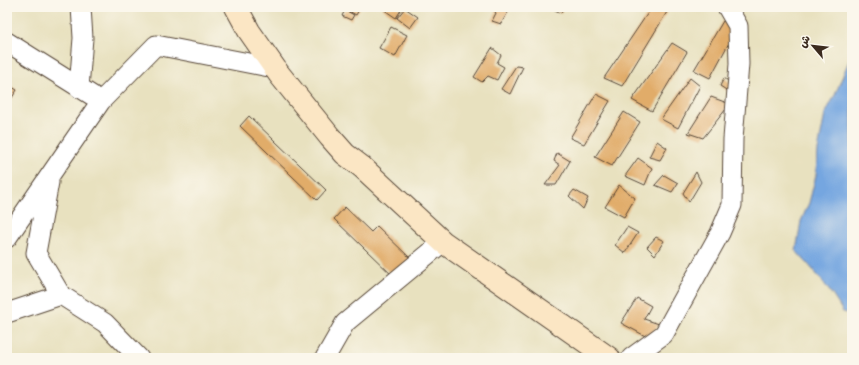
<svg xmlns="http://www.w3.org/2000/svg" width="859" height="365" viewBox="0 0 859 365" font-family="Pangolin,'Playpen Sans Arabic',sans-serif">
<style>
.water{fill:#74a6e0;stroke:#58687f}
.building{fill:#e1ac69}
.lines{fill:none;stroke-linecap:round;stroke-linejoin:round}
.street-casing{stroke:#554536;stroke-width:21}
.secondary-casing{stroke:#554536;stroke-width:24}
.street{stroke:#fff;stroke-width:19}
.secondary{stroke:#fbe6c4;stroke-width:22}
</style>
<rect width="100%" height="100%" fill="#fbf7ec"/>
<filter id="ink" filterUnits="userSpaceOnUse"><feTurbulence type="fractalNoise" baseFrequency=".025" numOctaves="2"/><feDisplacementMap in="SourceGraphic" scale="8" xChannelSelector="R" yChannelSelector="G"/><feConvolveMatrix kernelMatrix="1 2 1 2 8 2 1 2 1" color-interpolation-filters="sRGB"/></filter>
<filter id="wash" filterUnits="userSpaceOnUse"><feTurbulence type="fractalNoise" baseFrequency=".012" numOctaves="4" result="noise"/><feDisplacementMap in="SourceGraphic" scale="16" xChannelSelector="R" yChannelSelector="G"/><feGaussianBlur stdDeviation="0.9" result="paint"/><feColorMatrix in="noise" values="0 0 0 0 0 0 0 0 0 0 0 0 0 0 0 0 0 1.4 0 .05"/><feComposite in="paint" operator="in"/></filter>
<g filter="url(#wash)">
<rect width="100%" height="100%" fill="#e8e1bf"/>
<!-- water -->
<path class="water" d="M852,53V314L843,312C830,289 814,270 796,251L801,221L809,203L816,175L818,150L825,114L835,95Z"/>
<g id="blocks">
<!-- building -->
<path class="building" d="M348,7H358L360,8L356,15L347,10Z
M384,7H398L401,10L396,18L383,9Z
M491,7H511L501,24L492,21L496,13Z
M554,7H564L561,13L553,9Z
M652,7H670L622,86L604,78Z
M405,8L418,17L410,28L397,18Z
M345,10L354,15L351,20L342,16Z
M723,21L738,26L710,78L694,70Z
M391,27L407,35L395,57L379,48Z
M672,43L687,52L652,111L632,100Z
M492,48L501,55L497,63L504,67L497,80L488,76L482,82L474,77Z
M516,66L523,67L510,94L501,89Z
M690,78L700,86L678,128L661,119Z
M724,78L734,85L731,93L720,86Z
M7,84L17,90L7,105Z
M596,94L610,101L584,144L570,138Z
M711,97L730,104L703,138L688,133Z
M624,112L640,122L612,166L595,157Z
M249,116L326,190L317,200L240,126Z
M657,141L667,148L660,160L649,157Z
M557,153L570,161L556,185H545L560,165L554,161Z
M638,158L652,168L645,185L625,176Z
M696,172L701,182L689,202L683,193Z
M664,175L678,183L672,192L655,185Z
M619,185L635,198L624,217L605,207Z
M574,190L588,198L583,209L569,196Z
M345,207L371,232L377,226L412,260L395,278L334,219Z
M627,227L638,233L625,253L615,245Z
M656,237L664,241L655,255L647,247Z
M637,298L651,306L644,319L659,324L649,338L621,323Z"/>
</g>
</g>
<g filter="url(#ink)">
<use href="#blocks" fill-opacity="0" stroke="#554536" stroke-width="1"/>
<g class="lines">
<defs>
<path id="street" d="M7,42L101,101
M79,88L83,38L81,7
M49,182L36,253L61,295
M7,238L101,101L156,45L274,68
M7,313L61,295L105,323L139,358
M325,358L345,323L443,242
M631,358L664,334L720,233L732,205L733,139L739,64L738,26L727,7"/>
<path id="secondary" d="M236,7L249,31L279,74L330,137L345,154L362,167L443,242L609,358"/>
</defs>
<!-- street casing -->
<use href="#street" class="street-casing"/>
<!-- secondary casing -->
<use href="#secondary" class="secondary-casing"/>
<!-- street -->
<use href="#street" class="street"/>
<!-- secondary -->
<use href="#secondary" class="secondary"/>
</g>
</g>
<!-- margin -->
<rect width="859" height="365" fill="none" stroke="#fbf7ec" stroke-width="24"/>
<!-- north arrow -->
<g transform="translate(813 46) rotate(298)" stroke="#fbf7ec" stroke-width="3" paint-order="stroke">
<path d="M0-3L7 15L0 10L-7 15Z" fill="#3b2a1e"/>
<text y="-6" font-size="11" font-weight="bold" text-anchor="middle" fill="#3b2a1e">ش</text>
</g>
</svg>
